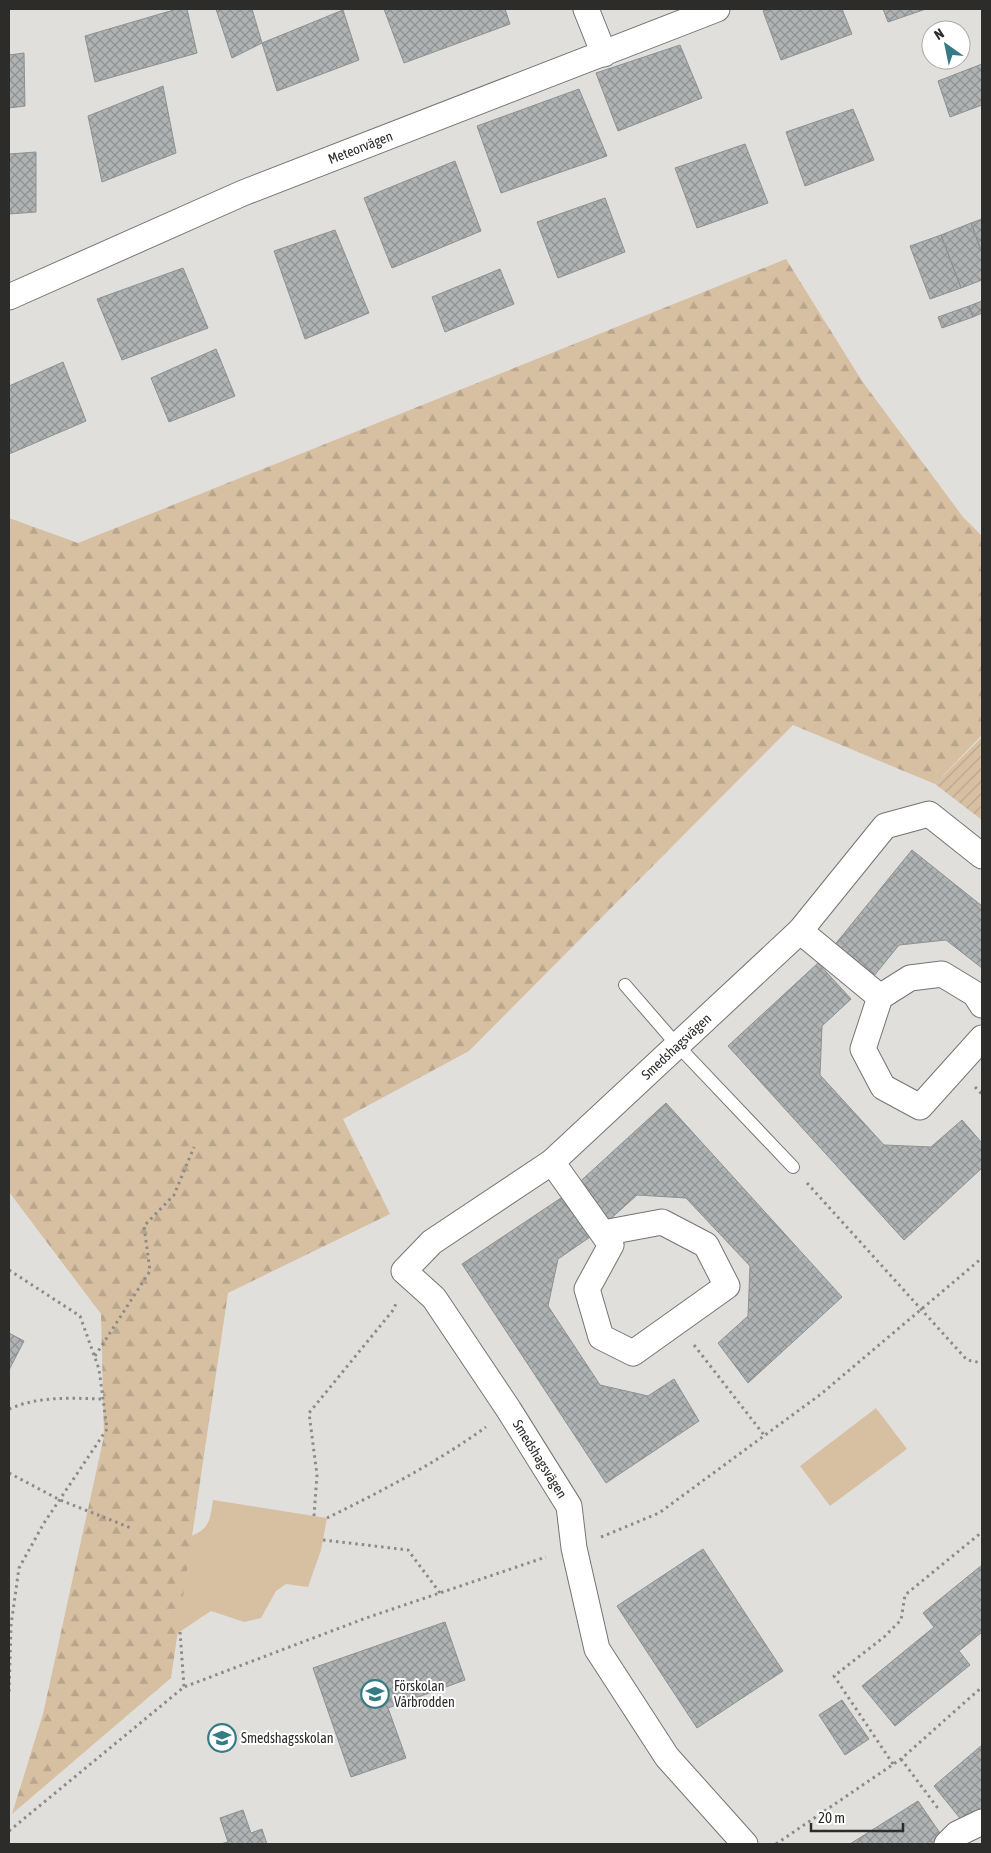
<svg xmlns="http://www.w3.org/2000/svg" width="991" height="1853" viewBox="0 0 991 1853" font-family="'Asap Condensed',sans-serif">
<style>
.green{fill:#d7c0a2}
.forest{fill:url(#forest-firs)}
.garden{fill:url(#garden-furrows)}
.building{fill:url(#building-cross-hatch);stroke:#8d9192}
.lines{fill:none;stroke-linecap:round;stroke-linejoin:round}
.service-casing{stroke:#767472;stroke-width:14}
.minor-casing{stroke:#767472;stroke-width:27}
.path{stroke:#8c8b89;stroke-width:3;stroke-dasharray:2.5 4;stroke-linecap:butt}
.service{stroke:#fff;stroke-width:12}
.minor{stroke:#fff;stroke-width:25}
.labels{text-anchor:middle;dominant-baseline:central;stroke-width:4;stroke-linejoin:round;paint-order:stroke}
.street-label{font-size:14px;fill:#2c2c2a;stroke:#fff}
.poi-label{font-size:14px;fill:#2c2c2a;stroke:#fff;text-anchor:start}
</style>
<defs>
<pattern id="forest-firs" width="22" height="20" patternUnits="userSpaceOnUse" patternTransform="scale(1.25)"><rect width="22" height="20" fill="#d7c0a2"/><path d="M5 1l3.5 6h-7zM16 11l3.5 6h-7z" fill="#b9a58c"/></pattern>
<pattern id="garden-furrows" width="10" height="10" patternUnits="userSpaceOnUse" patternTransform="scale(1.25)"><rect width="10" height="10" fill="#d7c0a2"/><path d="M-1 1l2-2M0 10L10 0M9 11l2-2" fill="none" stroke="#b9a58c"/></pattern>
<pattern id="building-cross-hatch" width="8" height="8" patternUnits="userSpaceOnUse" patternTransform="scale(1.25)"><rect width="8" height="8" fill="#afb3b4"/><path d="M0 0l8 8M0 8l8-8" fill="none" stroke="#8f9293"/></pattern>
</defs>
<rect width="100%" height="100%" fill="#e1dfdc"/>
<!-- green -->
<path class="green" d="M876,1408L907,1449L830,1506L800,1466Z
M213,1500L327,1518L321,1550L308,1587L286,1584L276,1591L261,1618L244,1622L211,1611L169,1639L189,1537C210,1529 210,1520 213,1500Z"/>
<!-- forest -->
<path class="forest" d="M786,259L862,381L963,517L982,536V735L935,784L793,725L469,1051L343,1119L390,1214L228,1293L171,1678L12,1814L43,1714L104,1436L101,1314L9,1192V518L78,543Z"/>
<!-- garden -->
<path class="garden" d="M982,737V820L935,784Z"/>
<!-- building -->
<path class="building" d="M177,9H187L197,53L95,82L85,36Z
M216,9H252L262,43L232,58Z
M384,9H505L510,24L404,63Z
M771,9H842L852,34L781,60L763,11Z
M883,9H926L888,22Z
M343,10L359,60L277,91L262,43Z
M680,45L702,98L618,131L596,73Z
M24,53L25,106L9,108V55Z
M982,64V105L950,117L938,81Z
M163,86L176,153L102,182L88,116Z
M579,89L607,156L501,193L477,126Z
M853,109L874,160L805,186L786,132Z
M745,144L768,203L697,228L675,168Z
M36,152V212L9,214V154Z
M455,161L481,231L392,268L364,198Z
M605,198L625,252L558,278L537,222Z
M982,219V253L971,223Z
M971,223L982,253V280L961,288L941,235Z
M335,230L369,313L305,339L274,251Z
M941,235L961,288L930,299L910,246Z
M183,268L208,328L122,360L97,299Z
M500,269L514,304L445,332L432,297Z
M982,301V313L973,317L969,306Z
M969,306L973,317L942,328L938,317Z
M216,349L235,396L169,422L151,378Z
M63,362L86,421L9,454V386Z
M912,850L982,906V968L946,940L899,945L873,977L833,947Z
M818,963L851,999L822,1026L820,1075L884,1145L931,1147L962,1120L982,1143V1168L904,1240L728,1046Z
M666,1103L842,1297L748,1383L718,1343L748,1316L750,1266L686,1198L637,1195L606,1223L573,1188Z
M564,1196L590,1237L558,1259L548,1306L600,1385L648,1396L674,1379L699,1421L606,1483L462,1264Z
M9,1333L24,1341L9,1370Z
M703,1549L783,1671L697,1728L617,1606Z
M982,1565V1632L959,1651L970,1665L895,1726L862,1686L934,1627L923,1613Z
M445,1622L465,1680L388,1708L406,1758L351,1777L313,1668Z
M842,1700L869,1739L845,1755L819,1715Z
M982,1745V1807L963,1822L934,1786Z
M918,1801L944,1839L935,1844H850Z
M243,1810L251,1833L262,1829L267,1844H220L228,1842L220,1818Z"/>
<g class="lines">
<defs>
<path id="service" d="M625,985L677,1045L793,1167"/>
<g id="minor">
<path d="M586,9L604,54"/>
<path id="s1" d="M9,297L243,193L717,9"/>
<path d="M800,931L880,997"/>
<path d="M982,1005L975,994L942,974L910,978L880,997L863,1049L883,1087L920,1107L982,1038"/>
<path d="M552,1162L611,1245L587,1289L601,1337L633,1353L727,1286L706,1245L662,1222L603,1233"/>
<path id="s2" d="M745,1844L667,1757L597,1649L574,1548L569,1506L509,1410L434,1298L404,1271L432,1242L552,1162L800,931L885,826L929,814L982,856"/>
<path d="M947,1844L957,1834L982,1822"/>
</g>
</defs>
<!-- service casing -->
<use href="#service" class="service-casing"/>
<!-- minor casing -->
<use href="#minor" class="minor-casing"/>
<!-- path -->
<path class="path" d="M975,1087L982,1094
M807,1183L967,1360L982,1363
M9,1270L80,1316L99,1369L107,1429L44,1523L19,1568L11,1625L9,1694
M694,1345L764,1435
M95,1356L150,1271L144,1226L174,1195L194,1147
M9,1409C39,1396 69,1398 102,1399
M9,1473L60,1500L131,1528
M314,1516L317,1475L309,1413L394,1309L396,1303
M327,1518C382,1491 436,1463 486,1427
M601,1537L659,1513L821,1394L982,1258
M323,1540L408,1550L440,1593
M180,1632L184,1687
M901,1759L940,1811
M893,1764L834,1676L884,1637L901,1620L905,1595L982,1532
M9,1831L184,1687L366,1618L546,1557
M776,1844L901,1759L982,1687"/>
<!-- service -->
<use href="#service" class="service"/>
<!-- minor -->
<use href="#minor" class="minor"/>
</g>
<!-- icons -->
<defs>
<symbol id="school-ring" viewBox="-11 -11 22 22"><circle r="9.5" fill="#fff" stroke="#347b85" stroke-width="1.5"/><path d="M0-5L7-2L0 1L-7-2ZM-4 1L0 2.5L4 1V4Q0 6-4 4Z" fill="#347b85"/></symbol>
</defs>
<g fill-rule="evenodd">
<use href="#school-ring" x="359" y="1678" width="32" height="32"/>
<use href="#school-ring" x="206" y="1722" width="32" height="32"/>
</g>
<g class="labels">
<!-- street labels -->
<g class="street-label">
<text stroke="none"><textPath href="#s1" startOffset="382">Meteorvägen</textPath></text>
<text stroke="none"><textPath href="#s2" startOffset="1034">Smedshagsvägen</textPath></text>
<text transform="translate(540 1459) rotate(58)">Smedshagsvägen</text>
</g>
<!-- poi labels -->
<g class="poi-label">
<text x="394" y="1686">Förskolan<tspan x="394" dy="16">Vårbrodden</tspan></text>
<text x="241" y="1738">Smedshagsskolan</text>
</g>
</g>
<!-- border -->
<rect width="991" height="1853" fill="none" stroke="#2c2c2a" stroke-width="20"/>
<!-- north arrow -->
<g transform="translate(946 45) rotate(327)"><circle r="24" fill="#ffffff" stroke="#ababaa"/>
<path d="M0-4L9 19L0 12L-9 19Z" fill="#347b85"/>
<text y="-8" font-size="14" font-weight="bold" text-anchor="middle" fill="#2c2c2a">N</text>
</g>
<!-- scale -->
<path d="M811 1823v8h92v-8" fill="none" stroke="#2c2c2a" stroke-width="2.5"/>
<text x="818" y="1823" font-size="15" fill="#2c2c2a" stroke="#ffffff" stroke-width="4" paint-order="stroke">20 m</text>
</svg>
